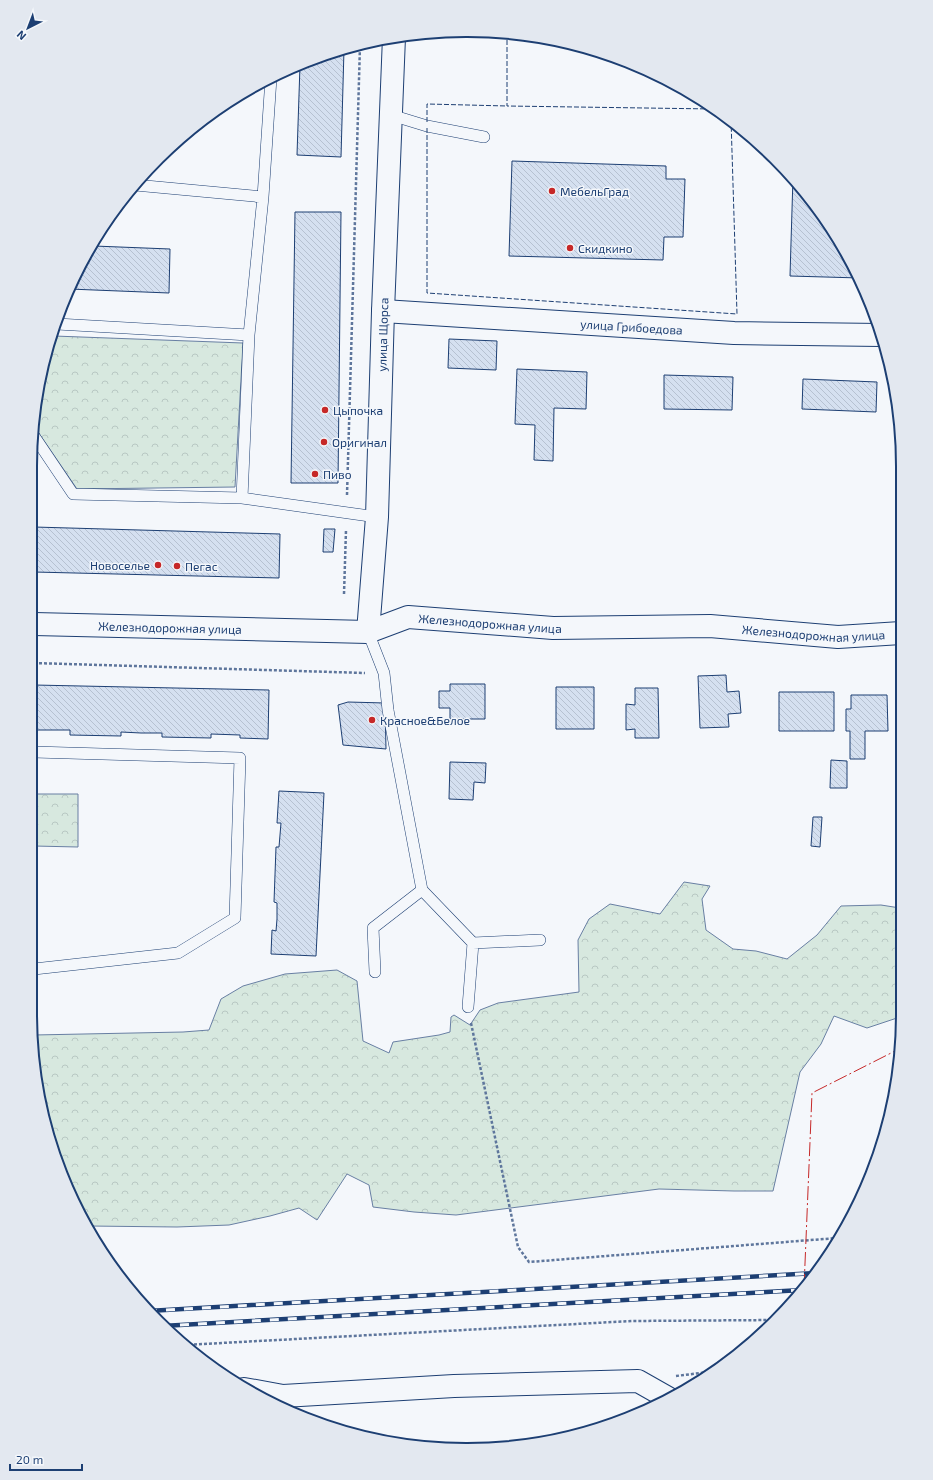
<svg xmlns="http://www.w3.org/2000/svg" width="933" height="1480" viewBox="0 0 933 1480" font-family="'Exo 2',sans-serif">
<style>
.forest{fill:url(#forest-crowns);stroke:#687fa3}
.building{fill:url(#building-back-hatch);stroke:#1d3f73}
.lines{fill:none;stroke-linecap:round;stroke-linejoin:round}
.lane-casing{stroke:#1d3f73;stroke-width:12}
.street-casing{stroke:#1d3f73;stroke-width:24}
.secondary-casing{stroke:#1d3f73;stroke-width:24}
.path{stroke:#5e769c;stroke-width:2.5;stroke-dasharray:3 2;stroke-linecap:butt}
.lane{stroke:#f4f7fb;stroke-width:11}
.street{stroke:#f4f7fb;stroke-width:22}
.secondary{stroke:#f4f7fb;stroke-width:22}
.rail-casing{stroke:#1d3f73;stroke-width:4.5}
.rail{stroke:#f4f7fb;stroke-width:3;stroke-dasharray:9;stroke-linecap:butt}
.fence{stroke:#1d3f73;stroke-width:1;stroke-dasharray:5 2;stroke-linecap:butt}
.power{stroke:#c62828;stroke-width:1;stroke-dasharray:14 3 2 3;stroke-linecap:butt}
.poi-dot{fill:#c62828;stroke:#f4f7fb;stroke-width:1.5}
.labels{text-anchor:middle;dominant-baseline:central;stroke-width:3;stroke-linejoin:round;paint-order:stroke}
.poi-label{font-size:12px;fill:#1d3f73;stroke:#f4f7fb;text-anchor:start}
.street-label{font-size:12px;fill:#1d3f73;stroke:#f4f7fb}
.rim{fill:none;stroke:#1d3f73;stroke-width:2}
</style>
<defs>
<pattern id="forest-crowns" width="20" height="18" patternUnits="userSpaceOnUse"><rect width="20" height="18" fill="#d7e8df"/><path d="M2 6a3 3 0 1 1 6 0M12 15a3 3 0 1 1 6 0" fill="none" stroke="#b8c8c3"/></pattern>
<pattern id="building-back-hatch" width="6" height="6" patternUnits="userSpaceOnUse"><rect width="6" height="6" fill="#d5e0f0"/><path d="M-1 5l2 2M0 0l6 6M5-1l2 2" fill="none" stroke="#b6c1d1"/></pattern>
</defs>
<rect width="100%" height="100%" fill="#f4f7fb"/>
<!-- forest -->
<path class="forest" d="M54,336L243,343L235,487L77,489L34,426V410Z
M34,794H78V847L34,846Z
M684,882L710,886L702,899L706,930L733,949L756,951L787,959L817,935L841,906L881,905L900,908V987L897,1018L867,1028L834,1016L821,1044L800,1072L773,1191H734L659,1189L456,1215L414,1212L373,1207L369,1185L347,1174L317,1220L299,1208L270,1216L229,1225L177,1227L89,1226L53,1154L34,1071V1035L183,1032L209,1030L221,999L243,986L285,974L337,970L357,981L363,1041L389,1053L393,1042L439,1035L450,1032L451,1017L454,1015L470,1025L480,1010L498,1003L579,992L578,940L589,919L610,904L660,914Z"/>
<!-- building -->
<path class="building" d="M344,49L341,157L297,155L300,65L326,53Z
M512,161L666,166V179H685L683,237H664L663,260L509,256Z
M793,177L858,273L860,278L790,276Z
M295,212H341L338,483H291Z
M94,246L170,249L169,293L69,289Z
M449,339L497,341L496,370L448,368Z
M517,369L587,372L586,409L554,408L553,461L534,460L535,425L515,424Z
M664,375L733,377L732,410L664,409Z
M803,379L877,382L876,412L802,409Z
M34,527L280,534L279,578L34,572Z
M324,529H335L333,552H323Z
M726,675L727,692L739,691L741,713L728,714L729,727L700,728L698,676Z
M450,684H485V719H450V708H439V691H450Z
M34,685L269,690L268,739L240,738V735L211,734V738L162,737V733H141L121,732V736L70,735V730H34Z
M556,687H594V729H556Z
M635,688H658L659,738H635V729L626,730V704L635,705Z
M779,692H834V731H779Z
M851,695H887L888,731H865V759H850V731H846V709H851Z
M348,702L385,703L386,749L343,745L338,705Z
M831,760L847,761V788H830Z
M450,762L486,763L485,783L474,782L473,800L449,799Z
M279,791L324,793L316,956L271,954L272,930L276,931L277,919V903L274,902L276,847H279L281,823H277Z
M813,817H822L820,847L811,846Z"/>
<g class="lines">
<defs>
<path id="lane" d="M391,115L427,126L484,137
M135,185L263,197
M57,324L249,335L263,197L271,78
M249,335L242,498L377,517
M34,436L73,494L242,498
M368,632L384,673L388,710L422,890L473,943L540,940
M34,752L240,758L235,918L178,953L34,969
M375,972L373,928L422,890
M468,1007L473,943"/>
<g id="street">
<path id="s1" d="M383,311L734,333L881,335"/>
<path id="s2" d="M368,632L408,617L553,628L710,626L838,637L901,633"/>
<path d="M244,1389L283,1396L454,1386L638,1381L668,1398"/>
</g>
<g id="secondary">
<path id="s3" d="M34,624L368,632L377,517L383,311L394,37"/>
</g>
</defs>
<!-- lane casing -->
<use href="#lane" class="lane-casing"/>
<!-- street casing -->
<use href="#street" class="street-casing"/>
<!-- secondary casing -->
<use href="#secondary" class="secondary-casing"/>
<!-- path -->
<path class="path" d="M347,495L360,45
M344,594L346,530
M34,663L365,673
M471,1023L518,1247L529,1262L837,1238
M184,1345L632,1321L775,1320
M676,1376L716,1371"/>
<!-- lane -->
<use href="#lane" class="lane"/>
<!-- street -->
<use href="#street" class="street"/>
<!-- secondary -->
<use href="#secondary" class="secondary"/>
<defs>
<path id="rail" d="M148,1311L816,1273
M162,1326L802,1290"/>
</defs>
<!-- rail casing -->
<use href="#rail" class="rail-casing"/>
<!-- rail -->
<use href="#rail" class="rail"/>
<!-- fence -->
<path class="fence" d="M507,33V106L714,109
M427,122V104L507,106
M427,128V293L737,314L731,119"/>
<!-- power -->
<path class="power" d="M804,1288L812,1093L899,1049"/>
</g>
<!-- markers -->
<g class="poi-dot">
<circle cx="552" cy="191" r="4"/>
<circle cx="570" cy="248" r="4"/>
<circle cx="325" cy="410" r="4"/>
<circle cx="324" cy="442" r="4"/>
<circle cx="315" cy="474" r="4"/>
<circle cx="158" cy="565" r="4"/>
<circle cx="177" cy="566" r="4"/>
<circle cx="372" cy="720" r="4"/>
</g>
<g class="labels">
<!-- poi labels -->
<g class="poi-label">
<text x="560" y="191">МебельГрад</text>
<text x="578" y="248">Скидкино</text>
<text x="333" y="410">Цыпочка</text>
<text x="332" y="442">Оригинал</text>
<text x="323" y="474">Пиво</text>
<text x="150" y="565" text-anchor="end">Новоселье</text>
<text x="185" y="566">Пегас</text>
<text x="380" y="720">Красное&amp;Белое</text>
</g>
<!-- street labels -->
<g class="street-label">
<text stroke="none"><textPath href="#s1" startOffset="249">улица Грибоедова</textPath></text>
<text stroke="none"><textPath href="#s3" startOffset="632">улица Щорса</textPath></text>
<text stroke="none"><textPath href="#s2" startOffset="125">Железнодорожная улица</textPath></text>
<text stroke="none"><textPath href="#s3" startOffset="136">Железнодорожная улица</textPath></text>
<text stroke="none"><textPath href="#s2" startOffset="449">Железнодорожная улица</textPath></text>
</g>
</g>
<!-- crop -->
<path d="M0 0H933V1480H0ZM466 37H467A429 429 0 0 1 896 466V1014A429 429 0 0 1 467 1443H466A429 429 0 0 1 37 1014V466A429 429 0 0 1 466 37Z" fill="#e3e8f0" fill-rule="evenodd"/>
<path class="rim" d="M466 37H467A429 429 0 0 1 896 466V1014A429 429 0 0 1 467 1443H466A429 429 0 0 1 37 1014V466A429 429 0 0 1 466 37Z"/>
<!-- north arrow -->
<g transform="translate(28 28) rotate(222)" stroke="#f4f7fb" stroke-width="3" paint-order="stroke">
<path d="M0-3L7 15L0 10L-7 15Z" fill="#1d3f73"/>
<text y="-6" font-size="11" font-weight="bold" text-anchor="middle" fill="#1d3f73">N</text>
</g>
<!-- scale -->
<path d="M10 1464v6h72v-6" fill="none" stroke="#1d3f73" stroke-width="2"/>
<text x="16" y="1464" font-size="12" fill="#1d3f73" stroke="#f4f7fb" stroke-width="3" paint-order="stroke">20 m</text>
</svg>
